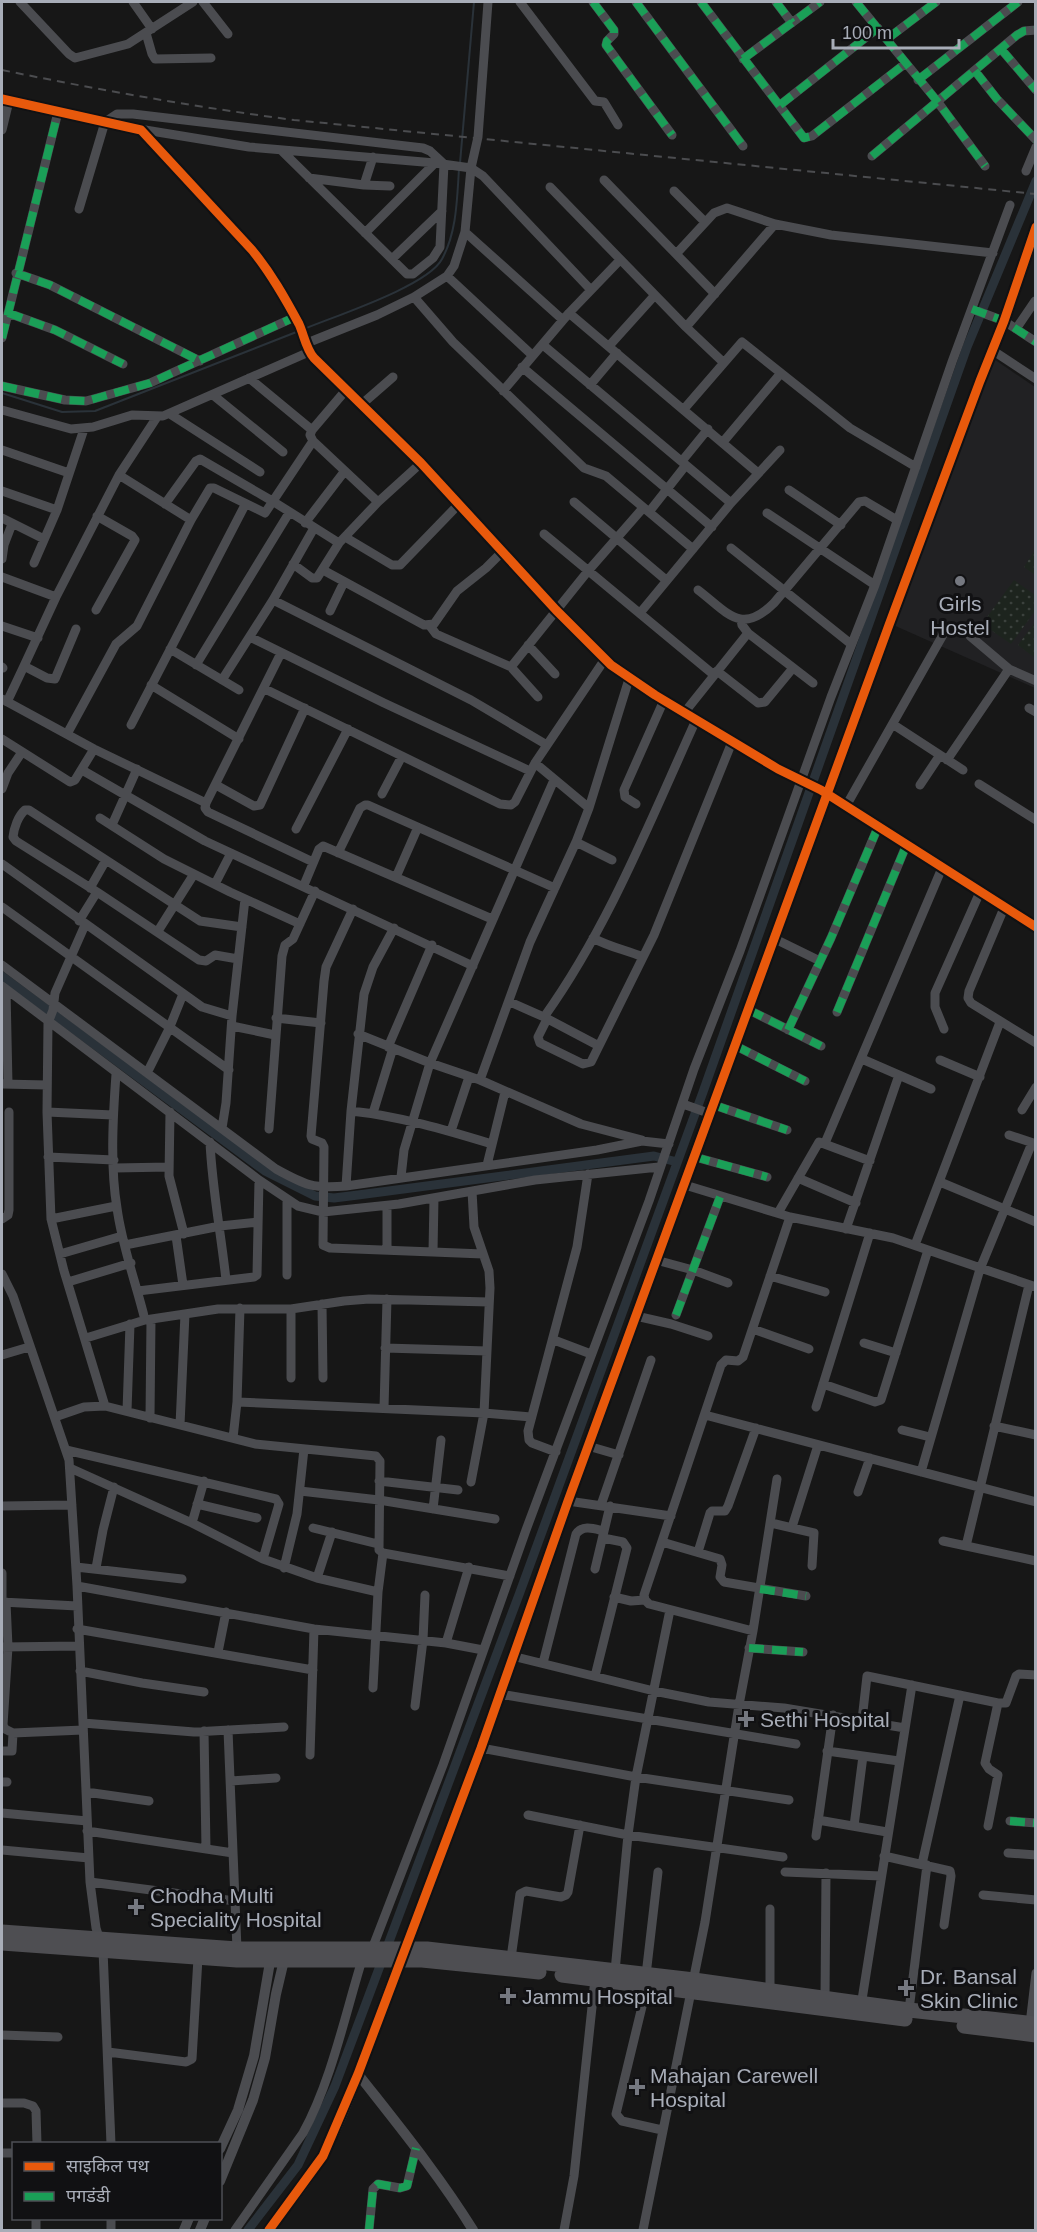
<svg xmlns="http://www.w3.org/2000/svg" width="1037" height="2232" viewBox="0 0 1037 2232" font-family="Helvetica,'Noto Sans Devanagari',sans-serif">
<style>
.built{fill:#212123}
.park{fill:url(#park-dots)}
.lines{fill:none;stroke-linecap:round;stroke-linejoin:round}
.stream{stroke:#2a3239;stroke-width:2}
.canal{stroke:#2a3239;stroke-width:9}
.minor{stroke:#4b4c50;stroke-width:9}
.tertiary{stroke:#4b4c50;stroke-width:10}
.trunk{stroke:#4e4e52;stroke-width:15}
.rail{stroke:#4b4c4f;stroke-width:2;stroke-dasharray:8 6;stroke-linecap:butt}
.quiet{stroke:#1a9f57;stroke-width:8;stroke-dasharray:15 8;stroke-linecap:butt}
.cycleway-casing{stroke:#111113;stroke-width:13}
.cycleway{stroke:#e8590c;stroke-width:9}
.poi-dot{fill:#757880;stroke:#111113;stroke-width:2}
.labels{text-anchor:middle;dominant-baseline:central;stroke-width:6;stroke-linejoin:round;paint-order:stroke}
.poi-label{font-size:21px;fill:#a8adb8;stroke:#111113;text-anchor:start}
</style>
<defs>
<pattern id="park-dots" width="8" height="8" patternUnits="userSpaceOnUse" patternTransform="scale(1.5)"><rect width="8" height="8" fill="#1d241e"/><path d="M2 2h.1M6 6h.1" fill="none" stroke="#3b413d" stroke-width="1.8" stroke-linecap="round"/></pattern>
</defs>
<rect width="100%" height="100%" fill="#171717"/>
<!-- built -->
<path class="built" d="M991,357L1035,387V688L891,624Z"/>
<!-- park -->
<path class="park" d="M1035,550V575L1024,567Z
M1014,580L1035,595V611L1011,644L982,624Z
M1035,622V658L1018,645Z"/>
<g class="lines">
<!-- stream -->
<path class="stream" d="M460,163L474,2
M304,329C335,316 428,286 442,259C457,232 457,198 459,169
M2,393L62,412L95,411L299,331"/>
<!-- canal -->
<path class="canal" d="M2,976L265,1171L315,1196L334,1198L358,1195L654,1156L677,1162
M248,2230L298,2165L335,2086L520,1592L703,1092L967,347L1036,181"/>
<!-- minor -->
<path class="minor" d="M20,2L69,54L75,58L128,44L193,2
M133,2L152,29
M203,2L228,34
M520,2L595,101L604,102L618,125
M593,2L614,30V34L607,41L606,45L672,135
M636,2L743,146
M701,2L804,138L812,136L906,63
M776,2L792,23
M856,2L937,101L985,166
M146,33L152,54L155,59L211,58
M887,39L936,2
M1001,49L1036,90
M743,59L820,2
M975,71L997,99L1036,140
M918,80L1018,2
M780,105L878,28
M139,129L249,147L435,163L471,168L483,176L591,290
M2,130L9,101
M872,156L1017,35L1024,31L1036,30
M1026,171L1036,147
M309,178L364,185L390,186
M604,180L715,294
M364,185L373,157
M550,187L686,327L724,363
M674,191L705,222
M79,209L105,122L117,114H133L423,148L430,151L444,164L440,247L433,258L413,274H407L282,151
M465,232L563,320
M365,233L435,163
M677,253L714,213L727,208L775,224L831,235L993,253
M392,259L442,211
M16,273L50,285L200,361
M447,276L532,355
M414,297L453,342L584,468L606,476L693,549
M972,309L1004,321L1036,342
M8,313L55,330L123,364
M569,313L758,473
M686,327L775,224
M1016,329L1035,301
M2,338L58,112
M307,343L377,315L414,297L447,276L454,266L465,232L471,168L478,137L488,2
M543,345L731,503
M609,346L655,295
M992,350L1036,379
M522,367L712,527
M249,378L312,430
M590,385L617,353
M2,386L65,400L86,401L97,398L150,383L295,317
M503,391L569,313L620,260
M213,395L283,452
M362,404L393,377
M684,409L742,342L850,428L916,467
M2,410L71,429L93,427L132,415L163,416L309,352
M170,414L260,472
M313,441L378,502
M723,442L781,373
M2,450L69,473
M682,461L708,429
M119,475L191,520
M789,490L841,525
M2,491L57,510
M574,502L666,580
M165,504L196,461L200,459L274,502L339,543
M649,512L686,465
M767,513L875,585
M2,518L44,539
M305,523L344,472
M544,534L714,675
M345,537L392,565H400L459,504
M731,548L851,644
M2,559L4,545L12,524
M34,563L57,510L84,429
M293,564L312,578H317L339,543L378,502L421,463
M323,570L424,625L434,624L457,591L486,568L502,552
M2,577L56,597
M698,590C727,612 741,636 774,603L859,502L865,501L897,520
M273,600L471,700L547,745
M96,610L135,540L132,536L97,516
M330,611L344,582
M640,613L731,503L780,450
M741,620L742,625L748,633L813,683
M2,626L38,638
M430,626L436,634L511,667L588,571L643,508
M76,629L55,679L47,678L24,666L56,597L119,475L157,417
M970,636L1009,669L1036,681
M250,637L384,703L530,771
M528,645L555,674
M170,649L239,690
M281,653L206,803L205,808L208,812L313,862
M196,665L289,513
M2,667L3,668
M511,667L538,697
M717,671L758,703L765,702L793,668
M222,680L273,600L314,528
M151,685L239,739
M265,689L500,804L511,805L515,802L535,763L605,659
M2,699L94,749L206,803
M7,702L24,666
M1029,708L1036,712
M684,713L748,633
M131,725L245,505
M894,725L963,770
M67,734L116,644L137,626L191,520L210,488H214L265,513L313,441L310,435L312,430L346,390
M2,739L70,782L75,780L94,749
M947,760L1009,669
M535,763L589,808
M82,770L205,841L473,966
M979,784L1036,820
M216,785L254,806L260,805L305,708
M920,785L940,755
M2,789L8,773L22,752
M382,794L402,756
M636,804L625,797L624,790L664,700
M846,806L944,633
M100,818L164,859L230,892L300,924
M112,825L137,769
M296,829L348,729
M576,842L612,860
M338,853L360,808L365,805H368L555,888
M2,864L202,1007L232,1016
M396,877L418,827
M215,884L231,853
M304,885L319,849L323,846L492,919
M90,888L106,860
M2,907L229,1070
M1004,908L969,991L968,998L971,1003L1036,1043
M353,909L326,967L324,981L311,1136L312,1139L322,1143L324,1147L323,1245L330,1248L433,1252
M79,921L97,892
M85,925L55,993L53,1010L48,1023L47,1112L51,1219L64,1271L105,1406
M158,931L194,874
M593,938C609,947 626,950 643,957
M775,939L820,961
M238,959L215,955L206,961L199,960L97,892L16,841L13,837C14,828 18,816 25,810H29L200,921L242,927
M2,965L276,1169C305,1185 313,1189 346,1186L597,1150L642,1141L669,1144
M2,986L259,1180L298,1206L323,1212L399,1204L535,1180L659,1167
M6,990L8,1084
M510,1002L544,1017L599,1046
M749,1010L821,1046
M837,1012L906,846
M544,1017C609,926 650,821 696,720
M276,1018L321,1023
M547,1019L538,1037L540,1043L583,1064L591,1062L654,935L732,742
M232,1026L275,1035
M944,1029L935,1007V993L980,892
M788,1030L831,938L878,827
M358,1034L430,1063L480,1080L581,1124L642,1140
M736,1046L805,1081
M388,1047L432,945
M862,1059L931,1089
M940,1060L980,1077
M147,1073L169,1029L183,994
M116,1074C113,1116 110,1166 117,1208C122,1246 136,1283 145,1320
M480,1080L530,942L576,842L589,808L629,679
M2,1084L47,1085
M683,1104L711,1114
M714,1105L787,1130
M1022,1110L1036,1087
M351,1111C399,1116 446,1130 492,1144
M47,1112L113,1115
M170,1112L169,1176L184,1234
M373,1113L393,1048
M222,1128L226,1103L232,1016L245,899
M269,1129L282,956L285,945L293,939L315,891
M451,1131L469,1077
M1009,1135L1036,1144
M210,1142C212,1188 221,1233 226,1280
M825,1143L942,868
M48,1157L114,1160
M695,1157L767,1177
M487,1165L505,1092
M115,1168L169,1167
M401,1177L404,1150L430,1063L554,780
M798,1178L856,1203
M940,1182L1036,1222
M685,1185L790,1217L893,1238L1036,1287
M346,1186L351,1111L364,994L373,967L394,928
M434,1198L433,1252L483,1254
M778,1213L819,1142L870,1161
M2,1219L8,1215L9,1210V1112
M51,1219L116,1206
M846,1229L899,1075
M176,1236L183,1285
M125,1245L220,1226L258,1222
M915,1245L1000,1022
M387,1250V1206
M60,1254L122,1236
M656,1260L693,1270L728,1283
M2,1274L13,1296L69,1460L77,1586L90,1882L96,1928L103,1950L111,2144
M287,1275V1200
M770,1276L825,1292
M68,1282L131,1263
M138,1291L254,1277L257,1275L259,1180
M322,1304L323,1378
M291,1309V1378
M676,1315L720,1197
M636,1316L671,1324L708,1336
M753,1329L809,1349
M86,1338L145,1320L218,1309H291L344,1301L369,1299L489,1302
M554,1340L591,1354
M864,1343L896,1353
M385,1348L487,1351
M2,1355L29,1347
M823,1384L875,1402L881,1400L928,1250
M237,1402L484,1413L531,1417
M816,1407L870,1233
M384,1408L387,1299
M127,1411L130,1324
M705,1415L1036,1502
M55,1417L84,1407L105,1406L255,1444L376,1456L380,1461L379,1550L383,1553L510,1576
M150,1418L151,1319
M180,1425L185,1314
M994,1426L1036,1435
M902,1430L930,1437
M233,1438L237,1402L240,1308
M588,1446L619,1455
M66,1450L276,1499L279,1504L263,1559
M556,1452L532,1443L529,1440L528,1431L577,1247L588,1174
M70,1468L192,1523L263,1559L317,1578L378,1592
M921,1472L980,1269L1032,1143
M379,1481L458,1490
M471,1482L484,1413L490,1288L489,1271L474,1227L472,1191
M300,1491L379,1500L495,1519
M858,1492L870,1458
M568,1501L671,1516
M197,1504L257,1518
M601,1505L651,1360
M2,1506L72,1505
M433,1509L441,1440
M192,1523L204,1481
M771,1523L814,1533L812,1566
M792,1527L818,1445
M313,1528L378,1544
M943,1541L1036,1561
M662,1542L720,1559L722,1565L720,1577L724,1582L806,1596
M966,1546L1029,1285
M698,1552L710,1513L712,1511H725L728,1506L756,1428
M76,1567L182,1579
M96,1568L103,1530L114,1487
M284,1568L297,1514L304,1449
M595,1569L610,1506
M2,1573V1602
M317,1578L332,1532
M77,1586L314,1629L446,1643L483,1650
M614,1597L631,1601L645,1600
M2,1602L77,1606
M6,1602L8,1647L3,1725L5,1729L13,1733L83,1730
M77,1629L313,1670
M753,1631L649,1604L645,1600L644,1595L721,1365L726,1360L738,1361L743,1357L790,1217
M446,1643L469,1567
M2,1647L79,1646
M749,1648L803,1652
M218,1652L226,1612
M512,1656L654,1691L709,1702L784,1708L905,1728
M543,1663L576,1534C583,1524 595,1529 604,1531
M80,1671L142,1683L204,1692
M595,1676L627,1548L623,1542L603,1538
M373,1688L378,1592L383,1553
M500,1694L796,1744
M415,1706L423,1640L425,1595
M862,1720L867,1676L998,1703H1006L1016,1676L1019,1674L1036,1675
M83,1723L194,1732L284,1727
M228,1730L237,1949
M204,1731L206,1848
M481,1748L636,1777L789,1800
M2,1751H12L13,1733
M827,1751L899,1761
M310,1755L314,1629
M231,1781L276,1778
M2,1782H7
M86,1792L149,1801
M2,1813L87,1821
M528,1815L628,1835L783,1857
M818,1820L887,1832
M1010,1821L1036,1823
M854,1826L863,1756
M988,1826L998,1775L989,1769L985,1763L998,1703
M87,1831L233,1853
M816,1836L833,1715
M2,1850L89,1858
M1008,1853L1036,1855
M884,1856L950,1871L951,1876L944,1925
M922,1864L960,1695
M785,1872L881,1876
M90,1882L235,1901
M983,1895L1036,1900
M405,1948L481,1748L568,1501L889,625L980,381L1004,321L1036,227
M372,1949L443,1765L526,1530L649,1201L694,1069L740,951L831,697L875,585L952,362L1010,205
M511,1958L520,1894L526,1891L561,1897L566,1895L568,1892L580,1825
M615,1971L628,1835L636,1777L670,1610
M646,1975L658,1872
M647,1986L616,2114L622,2121L662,2130
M770,1991V1909
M825,1998L826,1873
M861,2006L912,1685
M909,2010L927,1865
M1030,2024L1036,1973
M2,2035L58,2037
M108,2052L186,2062L192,2059L198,1958
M2,2103H24L33,2106L36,2111L37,2144
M2,2153H14
M36,2230V2218
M111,2230V2218
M235,2230L303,2133C331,2082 345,2015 362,1960
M369,2230L373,2189L378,2184L400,2188L407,2186L416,2148
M564,2230L574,2176L595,1979
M643,2230L705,1922L739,1705L753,1631L777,1479"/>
<!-- tertiary -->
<path class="tertiary" d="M2,99L141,130L252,250C271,273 285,298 299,324C304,335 306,349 314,358L421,463L556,610L611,665L655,695L778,769L821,790L1036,927
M358,2074C398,2125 439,2175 473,2230
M220,2149L238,2110L254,2056L271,1956
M220,2181L253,2100L265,2058L276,1994L285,1956
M184,2230L189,2218
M200,2230L205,2218
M269,2230C287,2206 308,2182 323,2155C357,2092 374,2020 403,1954"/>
<!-- trunk -->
<path class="trunk" d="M2,1932L237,1949H427L694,1980L909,2010L1036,2024
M2,1943L237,1960H422L539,1972
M562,1975L905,2019
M964,2026L1036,2035"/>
<!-- rail -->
<path class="rail" d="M2,70C99,90 196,107 294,120L1036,194"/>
<!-- quiet -->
<path class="quiet" d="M593,2L614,30V34L607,41L606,45L672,135
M636,2L743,146
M701,2L804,138L812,136L906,63
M776,2L792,23
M856,2L937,101L985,166
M887,39L936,2
M1001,49L1036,90
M743,59L820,2
M975,71L997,99L1036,140
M918,80L1018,2
M780,105L878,28
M872,156L1017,35L1024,31L1036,30
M16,273L50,285L200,361
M972,309L1004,321L1036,342
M8,313L55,330L123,364
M2,338L58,112
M2,386L65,400L86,401L97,398L150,383L295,317
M749,1010L821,1046
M837,1012L906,846
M788,1030L831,938L878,827
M736,1046L805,1081
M714,1105L787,1130
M695,1157L767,1177
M676,1315L720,1197
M760,1589L806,1596
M749,1648L803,1652
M1010,1821L1036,1823
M369,2230L373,2189L378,2184L400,2188L407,2186L416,2148"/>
<defs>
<path id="cycleway" d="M2,99L141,130L252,250C271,273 285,298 299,324C304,335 306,349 314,358L421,463L556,610L611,665L655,695L778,769L821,790L1036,927
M269,2230L323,2156L358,2074L481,1748L568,1501L889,625L980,381L1004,321L1036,227"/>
</defs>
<!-- cycleway casing -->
<use href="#cycleway" class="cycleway-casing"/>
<!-- cycleway -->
<use href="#cycleway" class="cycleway"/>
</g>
<!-- markers -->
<g class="poi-dot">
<circle cx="960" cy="581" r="6"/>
<path d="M743 1710h6v6h6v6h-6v6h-6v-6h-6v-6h6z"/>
<path d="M133 1898h6v6h6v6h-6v6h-6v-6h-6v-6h6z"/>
<path d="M903 1979h6v6h6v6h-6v6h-6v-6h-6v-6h6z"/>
<path d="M505 1987h6v6h6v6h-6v6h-6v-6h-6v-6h6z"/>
<path d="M634 2078h6v6h6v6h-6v6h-6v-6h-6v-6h6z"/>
</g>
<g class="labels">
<!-- poi labels -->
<g class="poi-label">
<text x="960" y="603" text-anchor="middle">Girls<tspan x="960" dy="24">Hostel</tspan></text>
<text x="760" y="1719">Sethi Hospital</text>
<text x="150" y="1895">Chodha Multi<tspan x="150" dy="24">Speciality Hospital</tspan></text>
<text x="920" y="1976">Dr. Bansal<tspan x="920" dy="24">Skin Clinic</tspan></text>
<text x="522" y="1996">Jammu Hospital</text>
<text x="650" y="2075">Mahajan Carewell<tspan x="650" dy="24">Hospital</tspan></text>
</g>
</g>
<!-- border -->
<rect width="1037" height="2232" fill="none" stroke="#a8adb8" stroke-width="6"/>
<!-- legend -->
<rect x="12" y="2142" width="210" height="78" fill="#111113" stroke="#4d4f55" stroke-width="1.5"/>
<rect x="24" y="2162" width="30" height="9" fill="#e8590c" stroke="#4d4f55" stroke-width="1.5"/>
<text x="66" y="2172" font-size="18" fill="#a8adb8">साइकिल पथ</text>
<rect x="24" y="2192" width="30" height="9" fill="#1a9f57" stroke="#4d4f55" stroke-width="1.5"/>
<text x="66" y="2202" font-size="18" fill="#a8adb8">पगडंडी</text>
<!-- scale -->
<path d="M833 39v9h126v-9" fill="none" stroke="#a8adb8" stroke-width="3"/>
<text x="842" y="39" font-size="18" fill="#a8adb8" stroke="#111113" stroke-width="4.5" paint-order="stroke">100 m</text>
</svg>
